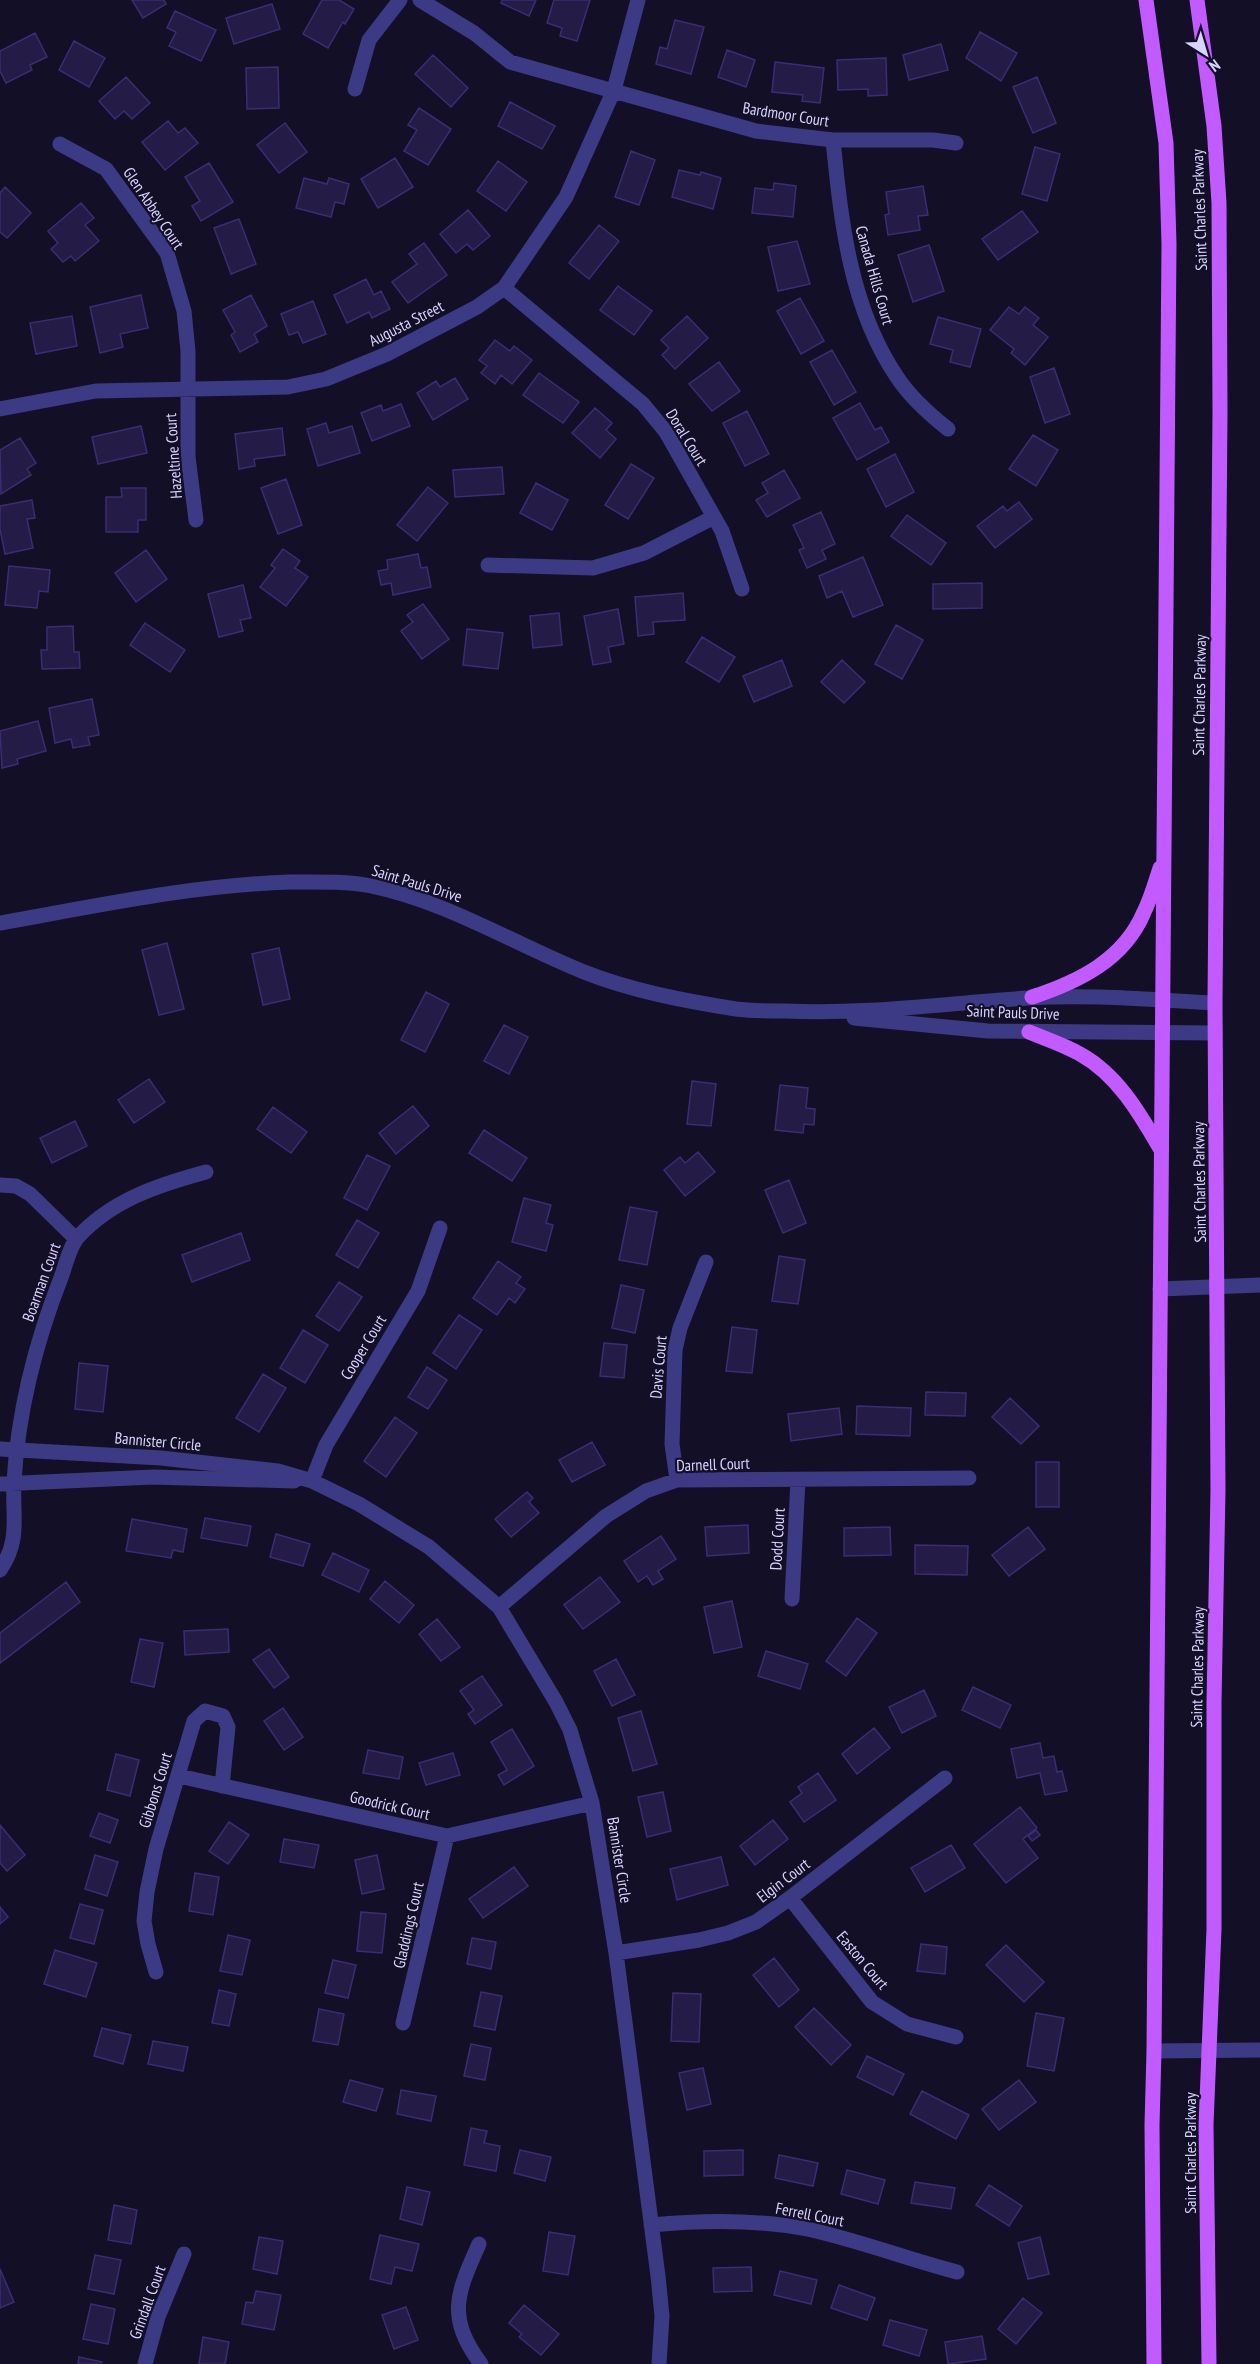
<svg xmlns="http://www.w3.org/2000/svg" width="1260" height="2364" viewBox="0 0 1260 2364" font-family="'PT Sans Narrow',sans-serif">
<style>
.building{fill:#241b47;stroke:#3b2d73;stroke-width:1.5}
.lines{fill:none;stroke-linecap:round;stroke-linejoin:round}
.minor{stroke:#3d3a85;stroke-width:15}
.tertiary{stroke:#3d3a85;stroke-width:15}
.primary{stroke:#c25bff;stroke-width:15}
.labels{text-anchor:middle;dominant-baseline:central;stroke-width:4.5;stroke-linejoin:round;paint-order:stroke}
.street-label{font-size:16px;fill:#d9d4ff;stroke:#130f26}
</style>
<rect width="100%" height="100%" fill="#130f26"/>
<!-- building -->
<path class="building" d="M132,0H164L166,4L143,18Z
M322,0H339L354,9L345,24L343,22L328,48L303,34Z
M502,0H536L529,16L501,3Z
M554,0H590L577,41L560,36L562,28L547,23Z
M272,4L280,29L234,44L226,18Z
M175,11L216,30L201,61L169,46L176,32L167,28Z
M675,20L704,27L691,74L656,64L660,47L667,49Z
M980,32L1017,53L1001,81L966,58Z
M35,33L47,57L30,65L32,70L6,83L0,71V51Z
M74,41L105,58L89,87L59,70Z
M941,44L948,70L909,80L903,55Z
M727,50L755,60L746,87L718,77Z
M433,55L468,88L451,107L415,74Z
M886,58L887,95L868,96V89L838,90L837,60Z
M775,62L824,68L820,103L802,101L803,95L772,92Z
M278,67L279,108L247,109L246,68Z
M126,77L150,103L132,119L124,111L115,119L99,101Z
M1037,77L1056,123L1033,133L1013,87Z
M510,102L555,126L542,149L498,126Z
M419,108L451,129L428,165L404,151L417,130L408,125Z
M168,121L178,133L185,128L198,143L165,170L142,142Z
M285,123L307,152L279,173L257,145Z
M1035,147L1060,154L1047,201L1022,194Z
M631,151L655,160L639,205L615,197Z
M395,158L413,187L378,208L361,179Z
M498,161L527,182L506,211L477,191Z
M209,163L233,202L201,221L192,206L200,201L185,177Z
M679,170L700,175L701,172L721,178L713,209L672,197Z
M304,178L327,184L329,178L349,184L344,204L335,202L331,217L296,208Z
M774,183L796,186L793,217L752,213L755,188L773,190Z
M923,186L928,215L918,216L920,230L888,235L885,215L889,214L886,192Z
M5,187L31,213L7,238L0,232V193Z
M81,203L94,218L85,225L99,241L75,261L71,256L63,262L51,249L58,243L48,231Z
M468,210L490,236L473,250L467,244L456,253L440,234Z
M1022,211L1038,232L998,260L982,239Z
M239,219L256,264L231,274L214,228Z
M599,225L619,241L589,279L569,263Z
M797,241L810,284L778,291L768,247Z
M424,243L447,275L408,303L392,282L417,264L409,254Z
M929,245L944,291L913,302L898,255Z
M366,279L374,295L381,291L390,309L372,318L369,312L347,323L334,295Z
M618,286L652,311L634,335L600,310Z
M141,295L148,328L120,334L123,347L100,353L90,307Z
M251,295L267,326L254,334L258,342L240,352L231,335L235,332L223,310Z
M800,298L824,341L801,354L777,311Z
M313,301L326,334L303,343L298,332L289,335L281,314Z
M1009,307L1019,314L1025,307L1039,318L1033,325L1048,337L1025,365L1011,353L1014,349L990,330Z
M72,316L77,346L36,354L30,323Z
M687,316L708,338L675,369L662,355L669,348L661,340Z
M938,317L981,329L970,367L950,362L953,350L930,344Z
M495,340L510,351L514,346L532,360L512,384L501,375L495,384L481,373L487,366L479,360Z
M832,350L856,392L834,405L810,362Z
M719,362L740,391L712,411L689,384Z
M1054,368L1070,414L1045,423L1030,377Z
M539,373L579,402L563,423L523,395Z
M455,378L468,399L433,420L417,393L436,381L440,387Z
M860,403L875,430L881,427L889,442L857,460L833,418Z
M401,404L410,426L372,441L361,413L381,405L383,411Z
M595,408L612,423L606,430L616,439L600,458L572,433Z
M747,411L769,454L745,466L723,423Z
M326,423L329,433L352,426L360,453L318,466L307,429Z
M141,426L147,453L98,464L92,437Z
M282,428L285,455L254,459L255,466L239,469L235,434Z
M1033,435L1058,450L1036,486L1009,469Z
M20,438L36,463L27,469L31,475L1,494L0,450Z
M895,454L914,492L886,507L867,469Z
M631,464L654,478L628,519L605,505Z
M502,467L504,494L455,497L453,470Z
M784,470L800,498L767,517L756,500L768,493L762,483Z
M286,479L302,525L278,534L261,488Z
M536,483L568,500L552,530L520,513Z
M428,487L448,503L417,541L397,525Z
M121,488H146V520H138V532H106V497H122Z
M32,500L35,518L27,519L33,548L5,554L0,529V506Z
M1019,502L1032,519L995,548L977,526L1003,506L1007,511Z
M821,512L835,544L822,550L826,559L807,568L799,550L804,548L793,525Z
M907,515L946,543L931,565L891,536Z
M283,549L300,561L295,568L308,577L286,606L260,587L275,568L271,565Z
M146,550L167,579L136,602L115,573Z
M418,554L421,568L427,567L431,587L393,595L391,583L381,585L378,571L388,569L387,560Z
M863,557L883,605L853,617L842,591L827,598L819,576Z
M9,566L50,570L48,592L39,591L37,608L5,605Z
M982,583V608L933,609V584Z
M243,585L251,618L240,620L243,631L219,637L208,594Z
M683,593L685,620L653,622L654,634L638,636L635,597Z
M423,604L449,639L422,659L401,631L413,622L407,615Z
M618,609L624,644L608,647L611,662L593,665L584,616Z
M559,613L562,645L533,648L530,616Z
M145,623L185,650L170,672L130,645Z
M896,625L923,640L902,679L875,664Z
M73,626L74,652H79L80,668L42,669L41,650H47V627Z
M467,629L503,633L498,669L463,665Z
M702,637L735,657L719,682L686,662Z
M782,660L792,686L754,702L743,676Z
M842,660L865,682L844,703L821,682Z
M92,699L99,735L88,737L90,745L73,748L71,739L55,743L49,708Z
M38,721L46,751L17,759L18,764L2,768L0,731Z
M167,943L184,1009L159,1015L142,950Z
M279,948L290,999L263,1005L252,954Z
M426,992L449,1004L425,1052L401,1040Z
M504,1025L528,1037L509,1074L484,1061Z
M149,1079L165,1102L134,1123L118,1100Z
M692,1081L716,1084L711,1126L687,1124Z
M780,1085L808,1088L806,1108L815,1109L814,1125L804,1124L803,1133L775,1130Z
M413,1106L429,1126L396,1154L379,1133Z
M273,1107L307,1132L291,1153L257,1129Z
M75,1121L87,1146L52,1163L40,1138Z
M484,1130L527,1158L512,1181L469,1153Z
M698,1152L715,1172L685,1196L664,1170L680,1157L685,1163Z
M367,1155L390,1166L367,1210L344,1198Z
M789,1180L806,1223L783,1233L765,1190Z
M524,1198L551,1205L546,1223L553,1225L546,1251L512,1242Z
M630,1207L657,1212L647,1265L619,1260Z
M357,1220L379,1233L358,1268L336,1255Z
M241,1233L250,1260L192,1282L182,1255Z
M779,1256L805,1260L798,1304L772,1301Z
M498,1261L521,1277L516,1283L525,1289L515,1303L509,1298L497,1315L473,1298Z
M339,1282L362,1297L339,1331L316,1316Z
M621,1285L644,1290L635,1333L612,1328Z
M459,1315L482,1330L456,1369L433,1353Z
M732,1327L757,1330L752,1373L726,1371Z
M303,1330L328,1345L305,1383L280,1368Z
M604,1343L627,1345L624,1378L600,1376Z
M79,1363L108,1366L103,1412L75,1409Z
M427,1367L447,1380L428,1409L408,1397Z
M263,1374L286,1388L259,1432L236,1418Z
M926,1392L966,1393L965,1416L925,1415Z
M1010,1398L1039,1426L1021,1444L992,1417Z
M857,1406L911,1408L910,1436L856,1434Z
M839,1408L842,1434L791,1441L788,1414Z
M395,1417L417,1433L386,1477L364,1461Z
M592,1442L605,1465L572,1482L559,1460Z
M1036,1462H1059V1507H1036Z
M527,1492L533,1498L529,1502L539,1513L511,1537L495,1519Z
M205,1518L251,1526L247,1546L201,1538Z
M132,1519L187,1529L183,1552L173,1550L171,1558L126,1551Z
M748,1525L749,1553L707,1556L705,1527Z
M890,1527L891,1555L844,1556V1528Z
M1028,1527L1045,1549L1009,1576L992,1555Z
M276,1534L310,1544L303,1566L270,1557Z
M661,1536L676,1559L658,1571L663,1579L653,1585L647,1576L638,1582L624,1561Z
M915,1545L968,1546L967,1575L915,1574Z
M333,1553L369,1570L359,1592L322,1575Z
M600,1577L620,1602L583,1629L564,1605Z
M385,1581L414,1605L399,1623L370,1599Z
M66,1582L80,1602L0,1663V1633Z
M732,1601L742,1647L714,1653L704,1607Z
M857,1618L877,1633L846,1676L826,1661Z
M437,1619L460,1647L441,1661L419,1634Z
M228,1629L229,1652L185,1655L184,1631Z
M140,1639L163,1643L154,1687L131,1682Z
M269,1649L289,1677L274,1688L253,1660Z
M766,1651L808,1664L800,1689L758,1676Z
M616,1659L635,1695L612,1706L594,1671Z
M482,1676L502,1705L475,1724L468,1714L474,1710L460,1691Z
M973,1687L1011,1705L1000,1728L962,1710Z
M924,1690L936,1716L902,1733L889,1707Z
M283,1708L303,1737L284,1750L264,1721Z
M641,1711L657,1764L633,1771L618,1718Z
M874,1728L890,1748L857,1774L842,1754Z
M512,1729L534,1766L504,1785L498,1775L507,1770L491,1742Z
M1040,1743L1043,1758L1054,1756L1057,1772L1062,1771L1067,1791L1045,1795L1040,1773L1017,1778L1011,1749Z
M368,1750L403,1757L399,1779L363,1773Z
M453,1753L460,1775L426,1785L419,1763Z
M116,1754L139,1760L130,1796L107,1790Z
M818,1773L836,1800L804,1822L790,1802L802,1793L798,1787Z
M663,1792L671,1831L647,1837L638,1797Z
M1020,1807L1037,1828L1023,1839L1038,1858L1006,1883L974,1844Z
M99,1813L118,1820L110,1843L90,1836Z
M773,1820L788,1839L755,1865L740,1846Z
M229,1822L249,1835L228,1864L209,1851Z
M0,1825L25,1855L7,1871L0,1863Z
M1036,1830L1040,1835L1032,1841L1028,1836Z
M284,1839L319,1845L314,1868L280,1862Z
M951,1845L965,1868L925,1892L911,1868Z
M95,1855L118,1862L107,1896L85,1889Z
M377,1855L384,1889L362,1894L355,1860Z
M721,1857L728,1885L677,1900L670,1869Z
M514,1867L528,1886L483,1918L469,1899Z
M195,1873L219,1877L213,1915L189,1911Z
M80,1904L103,1910L94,1944L70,1938Z
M0,1907L8,1917L0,1924Z
M361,1912L386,1914L382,1953L357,1951Z
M228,1935L250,1940L242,1975L220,1971Z
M472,1938L496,1942L491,1969L467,1964Z
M921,1944L947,1947L945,1974L917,1971Z
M1006,1945L1044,1982L1024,2002L986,1965Z
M55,1950L97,1963L86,1997L44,1984Z
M774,1958L799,1990L779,2007L753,1975Z
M333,1960L356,1965L348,1998L325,1993Z
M219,1990L236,1994L229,2026L212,2023Z
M481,1992L502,1996L495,2030L474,2026Z
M673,1993L701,1994L699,2042L671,2041Z
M814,2008L851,2045L831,2065L795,2027Z
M319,2009L344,2014L338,2045L313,2041Z
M1036,2013L1064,2018L1054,2071L1027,2066Z
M102,2028L131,2035L123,2064L94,2056Z
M153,2041L188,2047L183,2071L148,2064Z
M471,2044L491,2048L485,2080L464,2076Z
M867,2056L904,2074L893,2095L857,2077Z
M703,2068L711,2104L687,2110L679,2073Z
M350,2080L383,2089L376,2111L343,2102Z
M1019,2080L1036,2102L999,2130L982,2109Z
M401,2090L436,2096L431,2121L397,2114Z
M922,2091L969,2115L956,2139L910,2114Z
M471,2128L487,2131L484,2143L500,2146L496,2171L464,2165Z
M520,2150L551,2157L545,2181L514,2173Z
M743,2150V2175L704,2176V2151Z
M779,2155L818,2163L813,2186L775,2178Z
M847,2170L885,2180L878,2204L841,2194Z
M915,2182L955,2188L951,2209L911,2203Z
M989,2185L1022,2206L1009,2226L976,2205Z
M407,2187L430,2192L422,2225L400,2219Z
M114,2205L137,2210L131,2244L108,2240Z
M549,2232L575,2236L568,2275L543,2271Z
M380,2235L419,2244L412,2271L395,2267L391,2284L370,2279Z
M259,2237L283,2241L277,2274L253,2269Z
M1040,2237L1049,2274L1028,2279L1018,2243Z
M95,2255L121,2260L114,2294L88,2289Z
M751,2267L752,2291L714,2292L713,2268Z
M0,2269L14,2302L0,2308Z
M780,2271L817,2280L811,2304L774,2295Z
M839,2285L875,2298L867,2320L831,2308Z
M256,2291L281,2295L274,2330L242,2324L246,2302L253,2303Z
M1023,2298L1042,2313L1016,2344L998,2329Z
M91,2304L115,2309L108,2344L83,2339Z
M524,2305L559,2334L541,2355L519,2337L522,2334L509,2323Z
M406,2307L418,2340L394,2349L382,2315Z
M890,2320L927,2330L919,2356L883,2345Z
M982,2336L986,2359L948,2364L945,2342Z
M203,2337L229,2342L225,2364H199Z
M79,2357L102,2362L101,2364H78Z"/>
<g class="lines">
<!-- minor -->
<path class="minor" d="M420,0L474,33L510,62L756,131L833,140H933L956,143
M355,89L369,40L400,0
M833,140C841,221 850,308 897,377C910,397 929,414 948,429
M60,144L106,169L167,253L184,311L188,351V457L196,520
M504,288L643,404L666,432L722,531L742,589
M0,409L96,391L288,387L326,379L387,354L477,307L504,288L566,197L614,90L638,0
M488,565L593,568L644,553L714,517
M0,1185L16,1186L30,1194L76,1239
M1160,1289L1260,1285
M0,1449L161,1458L278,1471L312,1481L359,1504L429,1547L499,1607L556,1702L570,1730L592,1803L616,1953L658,2276L662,2316L659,2364
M677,1480L672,1444L675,1350L680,1328L706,1262
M312,1481L326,1445L418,1291L440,1228
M0,1484L153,1477L294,1481
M0,1570C21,1540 12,1516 14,1482C18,1410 36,1341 62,1275C66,1263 70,1246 78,1237C112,1200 158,1185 206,1172
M792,1599L798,1480
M499,1607L606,1516L646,1491L677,1480L969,1478
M179,1776L447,1836L592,1803
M790,1898L872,2002L907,2024L956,2037
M616,1953L699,1940L728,1933L756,1922L790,1898L945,1778
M156,1972L148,1944L144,1921L147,1892L156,1849L194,1721L205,1711L223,1716L228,1727L222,1786
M403,2023L447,1836
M1154,2051L1260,2050
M651,2225C703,2220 755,2219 807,2229C858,2240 907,2259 957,2272
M479,2244C457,2293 446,2317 481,2364
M145,2364L158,2317L184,2254"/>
<!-- tertiary -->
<path class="tertiary" d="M0,923C96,906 193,885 290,882C317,882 345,881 371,886C448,902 512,943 584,972C632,991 685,1001 736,1009C752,1011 769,1011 785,1011C867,1015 947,1003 1028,998C1090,994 1153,1000 1215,1003
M854,1018L988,1031L1215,1033"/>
<!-- primary -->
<path class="primary" d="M1146,0L1166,143L1169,244L1154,2051L1152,2125L1154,2364
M1197,0L1214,126L1219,203L1220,412L1215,1003L1218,1490L1214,1703V1929L1206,2125L1209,2364
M1032,997C1078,982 1124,960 1144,912C1151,898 1155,883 1160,868
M1029,1032C1046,1039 1064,1045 1080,1054C1118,1075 1140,1114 1161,1150"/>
</g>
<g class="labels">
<!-- street labels -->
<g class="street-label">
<text transform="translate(786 114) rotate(9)">Bardmoor Court</text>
<text transform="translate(154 208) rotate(56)">Glen Abbey Court</text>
<text transform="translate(1199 210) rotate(-92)">Saint Charles Parkway</text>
<text transform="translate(875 275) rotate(74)">Canada Hills Court</text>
<text transform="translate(406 323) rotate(-27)">Augusta Street</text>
<text transform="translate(687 437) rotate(58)">Doral Court</text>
<text transform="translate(173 456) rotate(-94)">Hazeltine Court</text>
<text transform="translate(1199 695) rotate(-89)">Saint Charles Parkway</text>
<text transform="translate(417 883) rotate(17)">Saint Pauls Drive</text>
<text transform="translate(1013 1012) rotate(2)">Saint Pauls Drive</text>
<text transform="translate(1199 1182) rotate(-91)">Saint Charles Parkway</text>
<text transform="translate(41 1282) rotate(-70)">Boarman Court</text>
<text transform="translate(363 1347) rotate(-59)">Cooper Court</text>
<text transform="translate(658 1367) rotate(-85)">Davis Court</text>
<text transform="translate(158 1441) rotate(5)">Bannister Circle</text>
<text transform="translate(713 1464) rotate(-2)">Darnell Court</text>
<text transform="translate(777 1539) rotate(-87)">Dodd Court</text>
<text transform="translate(1197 1667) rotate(-89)">Saint Charles Parkway</text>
<text transform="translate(155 1790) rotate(-73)">Gibbons Court</text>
<text transform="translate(390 1805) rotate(13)">Goodrick Court</text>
<text transform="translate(620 1860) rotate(81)">Bannister Circle</text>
<text transform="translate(783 1880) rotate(-37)">Elgin Court</text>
<text transform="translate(408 1925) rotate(-77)">Gladdings Court</text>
<text transform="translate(863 1960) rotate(50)">Easton Court</text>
<text transform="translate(1190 2153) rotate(-90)">Saint Charles Parkway</text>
<text transform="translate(810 2214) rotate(11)">Ferrell Court</text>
<text transform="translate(147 2302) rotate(-70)">Grindall Court</text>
</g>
</g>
<!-- north arrow -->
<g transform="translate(1206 54) rotate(143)" stroke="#130f26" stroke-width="4.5" paint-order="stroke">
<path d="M0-4.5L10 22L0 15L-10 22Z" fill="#d9d4ff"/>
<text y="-9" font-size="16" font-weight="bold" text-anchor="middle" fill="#d9d4ff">N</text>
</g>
</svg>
